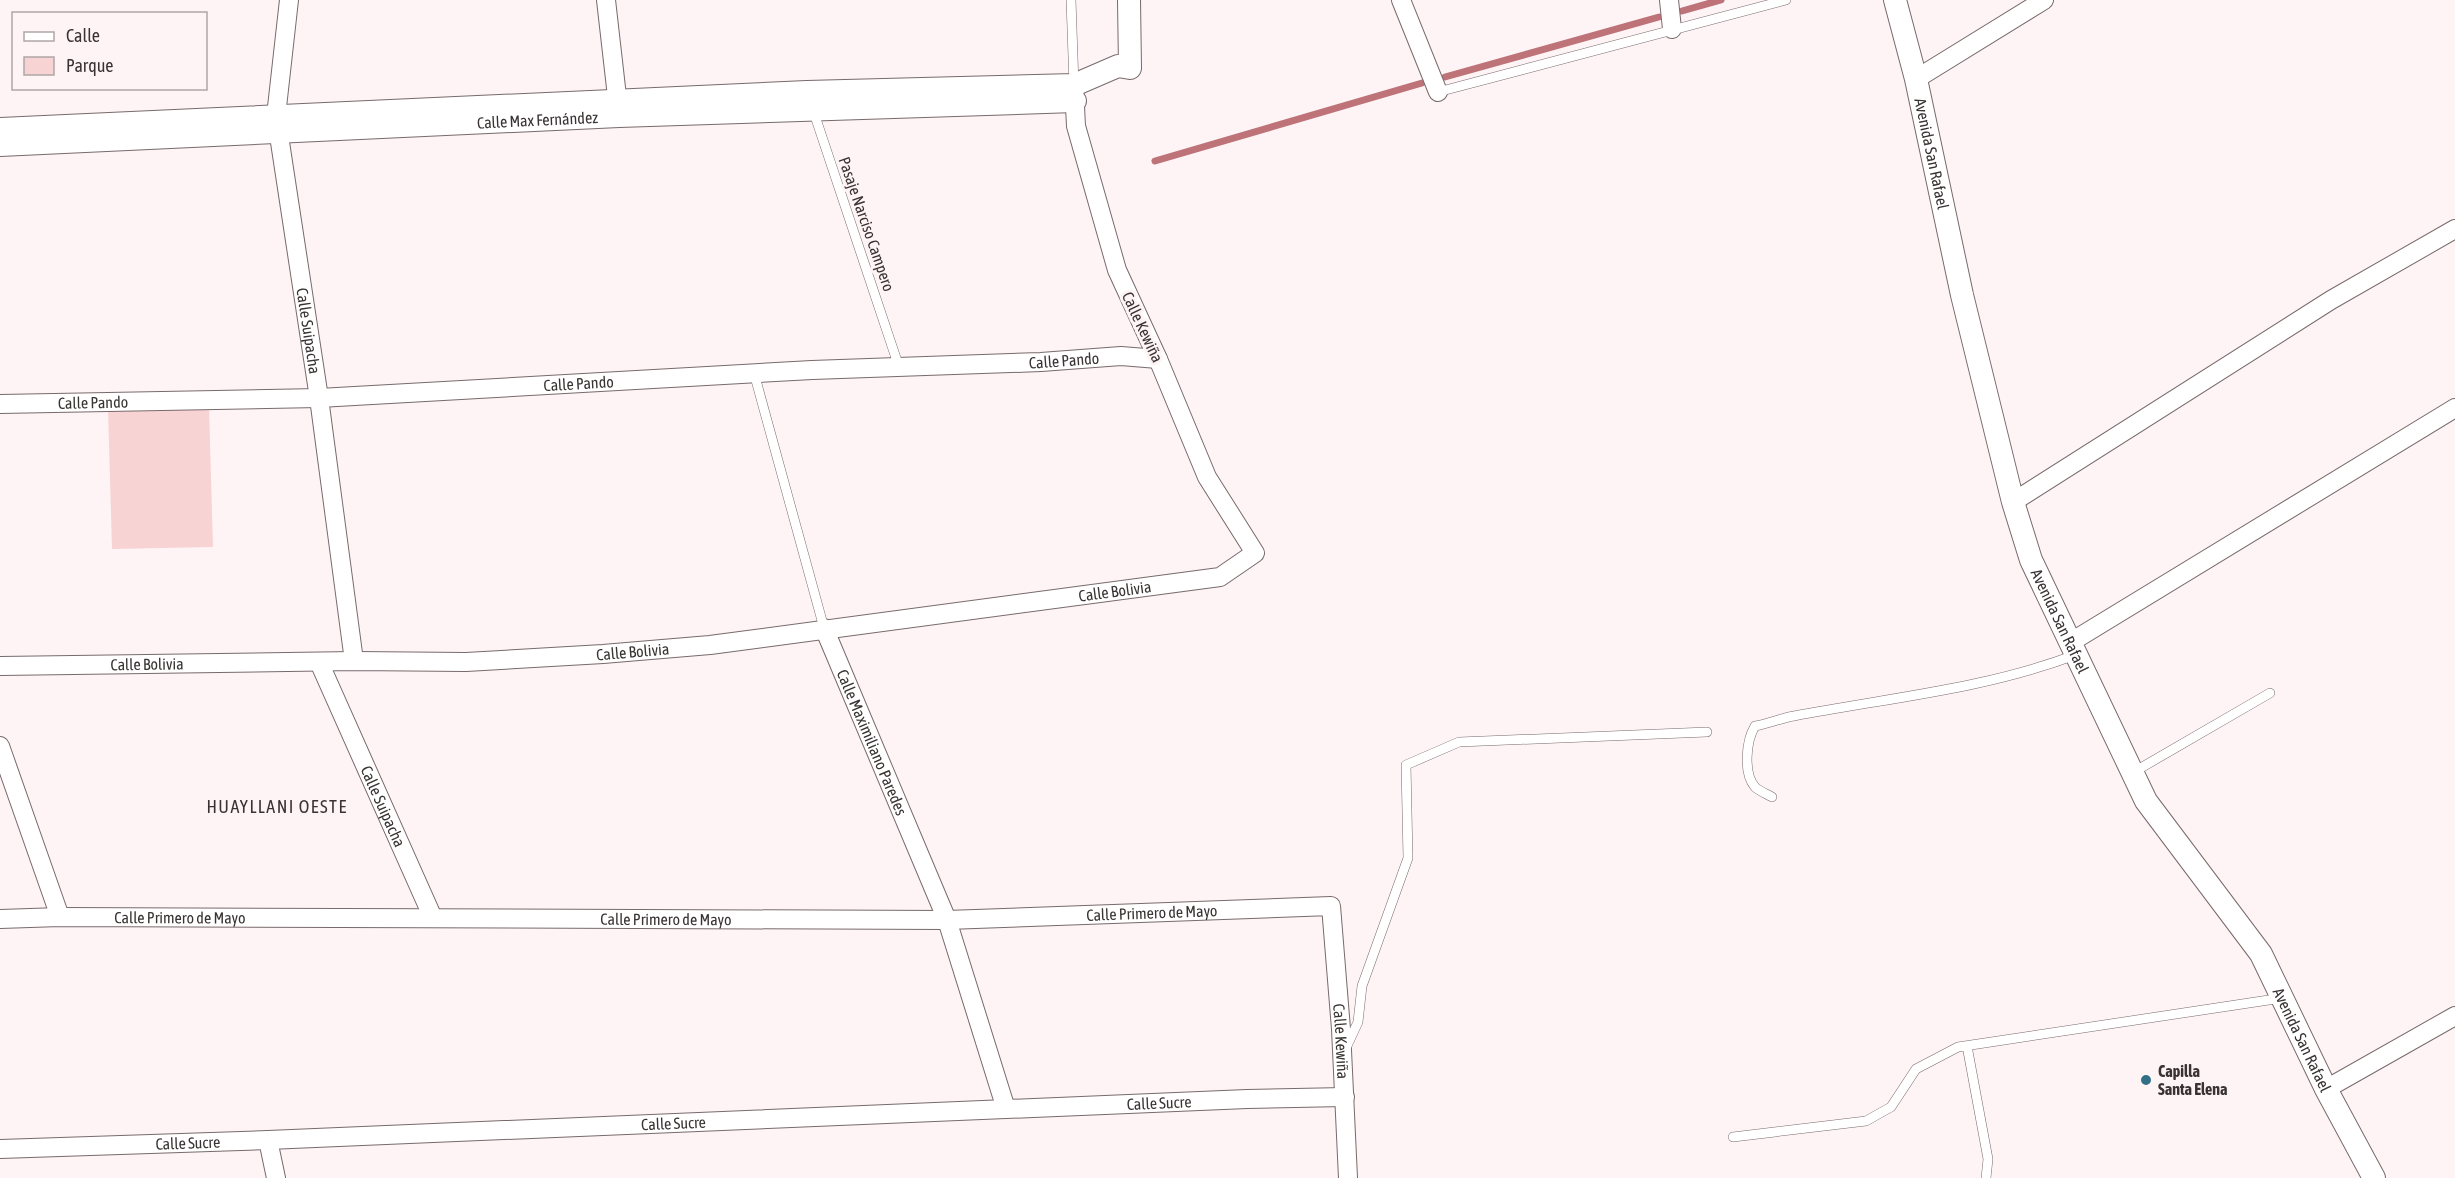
<svg xmlns="http://www.w3.org/2000/svg" width="2455" height="1178" viewBox="0 0 2455 1178" font-family="'Asap Condensed',sans-serif">
<style>
.green{fill:#f8d3d4}
.lines{fill:none;stroke-linecap:round;stroke-linejoin:round}
.stream{stroke:#bd7378;stroke-width:7}
.service-casing{stroke:#786a6b;stroke-width:10}
.minor-casing{stroke:#786a6b;stroke-width:20}
.tertiary-casing{stroke:#786a6b;stroke-width:24}
.service{stroke:#fff;stroke-width:9}
.minor{stroke:#fff;stroke-width:18}
.tertiary{stroke:#fff;stroke-width:22}
.poi-dot{fill:#337087;stroke:#fef4f5;stroke-width:2}
.labels{text-anchor:middle;dominant-baseline:central;stroke-width:6;stroke-linejoin:round;paint-order:stroke}
.street-label{font-size:16px;fill:#393333;stroke:#fef4f5}
.poi-label{font-size:16px;font-weight:bold;fill:#393333;stroke:#fef4f5;text-anchor:start}
.neighbourhood-label{font-size:18px;letter-spacing:1.5px;fill:#393333;stroke:#fef4f5}
</style>
<rect width="100%" height="100%" fill="#fef4f5"/>
<!-- green -->
<path class="green" d="M209,407L213,547L112,549L108,409Z"/>
<g class="lines">
<!-- stream -->
<path class="stream" d="M1682,11L1721,0
M1445,77L1659,17
M1155,161L1422,83"/>
<defs>
<path id="service" d="M1071,0L1074,85
M1438,92L1786,0
M813,110L899,367
M754,373L824,628
M2132,773L2270,693
M1772,797C1767,794 1759,791 1755,787C1743,773 1746,741 1755,726C1768,724 1781,718 1794,716C1888,698 1985,689 2075,655
M1967,1046L1988,1159L1986,1178
M1346,1048L1358,1022L1362,986L1408,858L1406,765L1459,742L1707,732
M1733,1137L1866,1121L1891,1107L1916,1069L1958,1047L2282,998"/>
<g id="minor">
<path id="s1" d="M289,0L276,116L319,398L354,661"/>
<path d="M606,0L619,114"/>
<path d="M1401,0L1438,92"/>
<path d="M1669,0L1672,29"/>
<path d="M1916,79L2044,0"/>
<path id="s2" d="M0,404L319,398L812,370L1041,362L1121,356L1158,359"/>
<path d="M2013,502L2331,300L2455,229"/>
<path id="s3" d="M824,628L947,920L1006,1109"/>
<path d="M2071,642L2455,408"/>
<path id="s4" d="M319,662L433,918"/>
<path id="s5" d="M0,666L354,661L466,662L603,654L710,645L1220,577L1255,553L1207,477L1158,359L1117,270L1076,126L1074,87"/>
<path d="M0,746L60,917"/>
<path id="s6" d="M0,919L60,917L947,920L1331,906L1341,1029L1348,1178"/>
<path d="M2326,1089L2455,1016"/>
<path d="M268,1140L276,1178"/>
<path id="s7" d="M0,1149L268,1140L1247,1099L1345,1097"/>
</g>
<g id="tertiary">
<path id="s8" d="M1895,0L1916,79L1962,295L2013,502L2031,560L2146,801L2261,954L2326,1089L2374,1178"/>
<path d="M0,129L807,92L1074,85L1118,66L1130,68L1129,0"/>
<path id="s9" d="M0,145L619,116L1075,101"/>
</g>
</defs>
<!-- service casing -->
<use href="#service" class="service-casing"/>
<!-- minor casing -->
<use href="#minor" class="minor-casing"/>
<!-- tertiary casing -->
<use href="#tertiary" class="tertiary-casing"/>
<!-- service -->
<use href="#service" class="service"/>
<!-- minor -->
<use href="#minor" class="minor"/>
<!-- tertiary -->
<use href="#tertiary" class="tertiary"/>
</g>
<!-- markers -->
<circle class="poi-dot" cx="2146" cy="1080" r="6"/>
<g class="labels">
<!-- street labels -->
<g class="street-label">
<text stroke="none"><textPath href="#s9" startOffset="538">Calle Max Fernández</textPath></text>
<text stroke="none"><textPath href="#s8" startOffset="158">Avenida San Rafael</textPath></text>
<text transform="translate(867 224) rotate(71)">Pasaje Narciso Campero</text>
<text transform="translate(1143 327) rotate(65)">Calle Kewiña</text>
<text stroke="none"><textPath href="#s1" startOffset="334">Calle Suipacha</textPath></text>
<text stroke="none"><textPath href="#s2" startOffset="1065">Calle Pando</textPath></text>
<text stroke="none"><textPath href="#s2" startOffset="579">Calle Pando</textPath></text>
<text stroke="none"><textPath href="#s2" startOffset="93">Calle Pando</textPath></text>
<text stroke="none"><textPath href="#s5" startOffset="1119">Calle Bolivia</textPath></text>
<text stroke="none"><textPath href="#s8" startOffset="644">Avenida San Rafael</textPath></text>
<text stroke="none"><textPath href="#s5" startOffset="633">Calle Bolivia</textPath></text>
<text stroke="none"><textPath href="#s5" startOffset="147">Calle Bolivia</textPath></text>
<text stroke="none"><textPath href="#s3" startOffset="124">Calle Maximiliano Paredes</textPath></text>
<text stroke="none"><textPath href="#s4" startOffset="158">Calle Suipacha</textPath></text>
<text stroke="none"><textPath href="#s6" startOffset="1152">Calle Primero de Mayo</textPath></text>
<text stroke="none"><textPath href="#s6" startOffset="180">Calle Primero de Mayo</textPath></text>
<text stroke="none"><textPath href="#s6" startOffset="666">Calle Primero de Mayo</textPath></text>
<text stroke="none"><textPath href="#s8" startOffset="1130">Avenida San Rafael</textPath></text>
<text stroke="none"><textPath href="#s6" startOffset="1467">Calle Kewiña</textPath></text>
<text stroke="none"><textPath href="#s7" startOffset="1160">Calle Sucre</textPath></text>
<text stroke="none"><textPath href="#s7" startOffset="674">Calle Sucre</textPath></text>
<text stroke="none"><textPath href="#s7" startOffset="188">Calle Sucre</textPath></text>
</g>
<!-- poi labels -->
<g class="poi-label">
<text x="2158" y="1071">Capilla<tspan x="2158" dy="18">Santa Elena</tspan></text>
</g>
<!-- neighbourhood labels -->
<g class="neighbourhood-label">
<text x="277" y="806">HUAYLLANI OESTE</text>
</g>
</g>
<!-- legend -->
<rect x="12" y="12" width="195" height="78" fill="#fef4f5" stroke="#afa7a7" stroke-width="1.5"/>
<rect x="24" y="32" width="30" height="9" fill="#ffffff" stroke="#afa7a7" stroke-width="1.5"/>
<text x="66" y="42" font-size="18" fill="#393333">Calle</text>
<rect x="24" y="57" width="30" height="18" fill="#f8d3d4" stroke="#afa7a7" stroke-width="1.5"/>
<text x="66" y="72" font-size="18" fill="#393333">Parque</text>
</svg>
